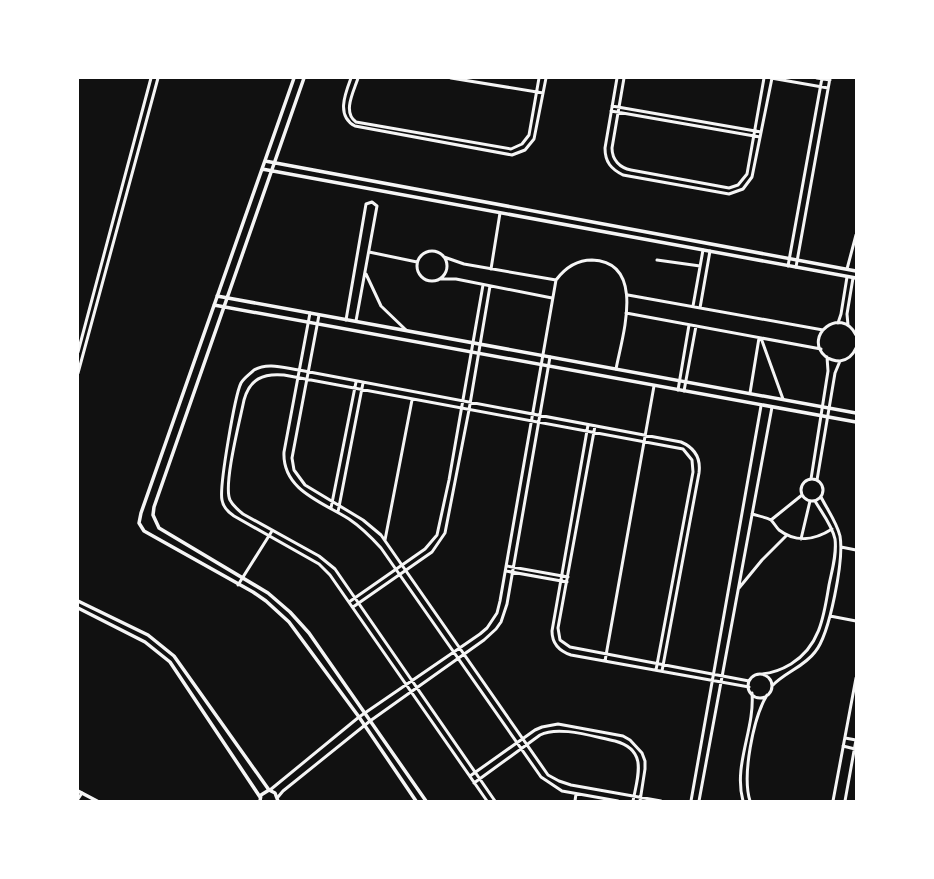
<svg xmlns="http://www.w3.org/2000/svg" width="934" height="879" viewBox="0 0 934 879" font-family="Raleway,sans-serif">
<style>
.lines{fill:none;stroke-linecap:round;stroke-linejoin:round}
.minor{stroke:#f5f5f5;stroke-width:3}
.tertiary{stroke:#f5f5f5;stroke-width:3.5}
</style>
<rect width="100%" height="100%" fill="#111"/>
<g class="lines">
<!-- minor -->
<path class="minor" d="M351,78C345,94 336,116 355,126L512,155L525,150L534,139L546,78
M358,78C354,91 342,112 356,122L511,149L522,144L529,135L539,78
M451,78L543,93
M617,78L605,148C605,162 611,169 623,175L729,194L743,189L752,177L772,78
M624,78L612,148C612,160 620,168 631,170L729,188L738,185L747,174L764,78
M771,78L828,88
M817,78L830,80
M612,106L761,132
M611,111L760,137
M417 266a15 15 0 1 1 30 0a15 15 0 1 1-30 0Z
M369,252L417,262
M444,257L464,264L556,280
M657,260L700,266
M788,266L822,78
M796,267L830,78
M491,269L500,213
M847,269L856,235
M366,274L381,306L406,330
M441,279H456L552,298
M628,295L823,330
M693,306L703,250
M700,308L710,251
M310,313L284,452C282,490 322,502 349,519C361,527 371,537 381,548L541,777L562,791L618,801
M626,313L821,349
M319,315L292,458L294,470L305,485L363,520L381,535L548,775L559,781L571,785L661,801
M346,320L366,204L372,202L377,206L356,321
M838,323L841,314L847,277
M848,325L847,314L853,278
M856,335C841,305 803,336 825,356C829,359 834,361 840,361C847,360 853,355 856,348
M761,338L783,399
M78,352L151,78
M78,373L158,78
M678,390L689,325
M684,391L696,326
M750,393L759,338
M588,425L552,631C552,643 559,651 571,655L749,687
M595,426L558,628L560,640L570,647L749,681
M801 490a11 11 0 1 1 22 0a11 11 0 1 1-22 0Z
M811,479L828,371L827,357
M817,480L835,373L840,361
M331,508L356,382
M338,512L363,383
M752,514C758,516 766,517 771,520C774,523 776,527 779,530C796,543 815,540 832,529
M771,520L802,495
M801,539L810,501
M385,540L412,400
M841,547L856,550
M507,566L568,577
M506,571L567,582
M238,585L272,531
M739,588L762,560L787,535
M349,602L425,549L437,535L449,480L483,285
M353,607L432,552L445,533L469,410L490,286
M830,616L856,621
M605,661L654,386
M762,674C773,673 781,670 791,664C820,646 824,616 829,585C832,570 837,554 835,539C832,525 822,513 815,501
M748 686a12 12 0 1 1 24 0a12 12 0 1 1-24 0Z
M772,686C785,672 804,667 815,652C830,634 844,559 840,536C837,523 827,509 821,497
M845,738L856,740
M843,746L855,749
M470,776L535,730L542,727L558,724L623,736L630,740L642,753L645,761V769L640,801
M474,783L540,735C559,725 594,737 615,741C648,750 638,775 633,801
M270,790L359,717L480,634L487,628L497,613L500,601L556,280C565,268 576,260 592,260C647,262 622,337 616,369
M278,797L283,791L370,721L484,640L496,629L501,622L507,604L550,357
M78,799L82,793
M487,801L330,575L319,564L234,516C228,512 223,507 222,500C219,487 235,395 241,383C244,378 250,374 254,370C267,362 285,368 299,370L681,442C695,448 701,458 699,473L662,671
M495,801L335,569L319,556L243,514C238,510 233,506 230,500C223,485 240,420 244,400C250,379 263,373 284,375L683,449L692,460L693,472L656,670
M575,801L576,794
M691,801L761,406
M699,801L772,407
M743,801C733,765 755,729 752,693
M750,801C742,776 753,718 767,695
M833,801L856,678
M845,801L856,740"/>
<!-- tertiary -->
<path class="tertiary" d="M294,78L141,513L139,523L144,531L253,592L266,601L289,622L359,717L416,801
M304,78L154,507L153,515L159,528L268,593L290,612L309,633L426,801
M265,161L856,271
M262,169L856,278
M217,296L856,413
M214,305L856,422
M78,601L148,635L174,656L269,790
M78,608L145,642L170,662L260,797
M78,791L97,801
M260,801L261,795L269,790L275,793L278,801"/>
</g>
<!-- border -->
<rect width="934" height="879" fill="none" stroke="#ffffff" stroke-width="158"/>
</svg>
